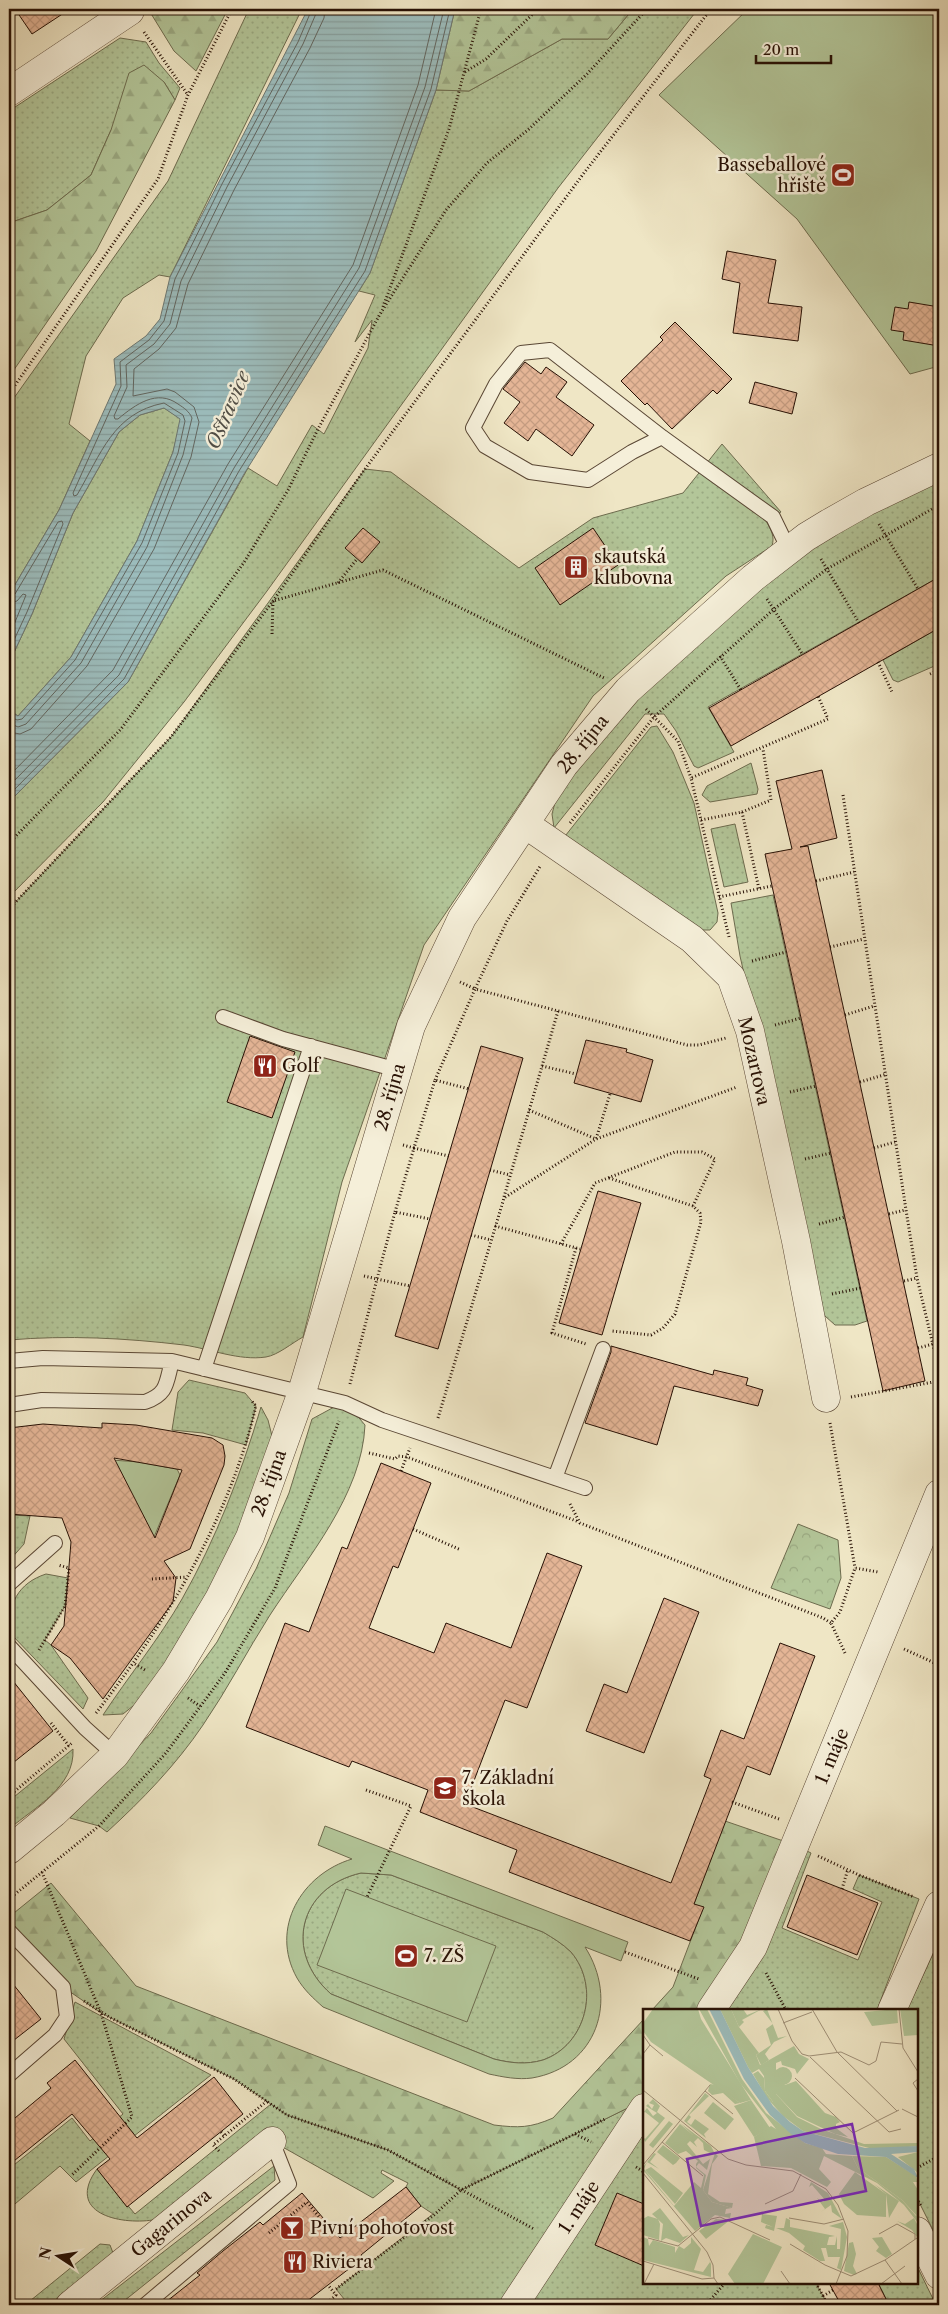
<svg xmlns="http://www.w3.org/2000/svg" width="948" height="2314" viewBox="0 0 948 2314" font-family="'Libre Caslon Text',serif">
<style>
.grass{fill:url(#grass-dots);stroke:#6d6b4e}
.forest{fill:url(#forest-firs);stroke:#6d6b4e}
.park{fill:url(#park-crowns);stroke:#6d6b4e}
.garden{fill:#b3c699;stroke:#6d6b4e;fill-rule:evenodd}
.water{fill:url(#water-rules);stroke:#6d7873}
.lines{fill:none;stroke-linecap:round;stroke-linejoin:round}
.shore{stroke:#626660;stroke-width:1}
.building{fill:url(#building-cross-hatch);stroke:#271004;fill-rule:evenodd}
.lane-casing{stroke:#594634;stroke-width:16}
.street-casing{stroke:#594634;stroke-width:29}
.path{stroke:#271004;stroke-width:3;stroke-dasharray:1 2.5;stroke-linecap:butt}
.lane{stroke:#f5efd9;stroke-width:14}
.street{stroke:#f5efd9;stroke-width:28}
.labels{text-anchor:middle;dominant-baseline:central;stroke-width:5;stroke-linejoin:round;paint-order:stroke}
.poi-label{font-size:18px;fill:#271004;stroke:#f5efd9;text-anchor:start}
.street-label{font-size:18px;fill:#271004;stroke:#f5efd9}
.water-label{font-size:19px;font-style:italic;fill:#504d45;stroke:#f5efd9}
.inset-road{fill:none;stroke:#9f9078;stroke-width:1}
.view{fill:#7b2cbf;fill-opacity:0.15;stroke:#7b2cbf;stroke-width:2.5}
.inset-edge{fill:none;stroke:#271004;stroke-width:2.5}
</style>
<defs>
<pattern id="grass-dots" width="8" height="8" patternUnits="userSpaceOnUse" patternTransform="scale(1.25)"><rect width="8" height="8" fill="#b3c699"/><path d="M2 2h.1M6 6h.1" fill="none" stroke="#9aa982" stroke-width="1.8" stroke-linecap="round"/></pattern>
<pattern id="forest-firs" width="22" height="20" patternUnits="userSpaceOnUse" patternTransform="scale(1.25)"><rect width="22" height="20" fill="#b3c699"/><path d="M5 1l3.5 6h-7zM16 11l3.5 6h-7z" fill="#9aa982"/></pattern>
<pattern id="park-crowns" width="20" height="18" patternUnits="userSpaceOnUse" patternTransform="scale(1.25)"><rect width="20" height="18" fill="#b3c699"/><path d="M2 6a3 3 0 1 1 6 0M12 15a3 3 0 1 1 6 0" fill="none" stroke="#9aa982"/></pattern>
<pattern id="water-rules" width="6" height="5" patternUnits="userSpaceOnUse" patternTransform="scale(1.25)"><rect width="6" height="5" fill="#9cbdbd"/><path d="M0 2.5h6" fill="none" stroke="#86a1a1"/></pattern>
<pattern id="building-cross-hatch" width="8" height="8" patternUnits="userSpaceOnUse" patternTransform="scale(1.25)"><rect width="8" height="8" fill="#e4b596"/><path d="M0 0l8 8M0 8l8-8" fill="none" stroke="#c49b80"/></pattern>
</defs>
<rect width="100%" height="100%" fill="#efe6c5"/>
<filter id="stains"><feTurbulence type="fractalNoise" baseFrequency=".004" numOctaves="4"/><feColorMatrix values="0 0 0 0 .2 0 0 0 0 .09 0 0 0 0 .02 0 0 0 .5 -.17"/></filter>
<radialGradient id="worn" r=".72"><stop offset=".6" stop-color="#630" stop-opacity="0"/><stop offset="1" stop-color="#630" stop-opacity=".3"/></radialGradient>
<!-- grass -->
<path class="grass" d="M249,9H302L170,277L159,275L123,298L86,356L69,424L90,441L59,510L9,595V405L168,181Z
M633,9H698L558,188L267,591L184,702L103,802L9,897V802L128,682L248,468L277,486L312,425L324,434L368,348L372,320L355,342L375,295L359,291L370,273L436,90L469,91L562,39H608Z
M120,38L146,42L159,63L180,88L175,100L164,82L111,130L91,175L47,210L9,223V111Z
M164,408L181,419L173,452L137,541L71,657L18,716L9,710V663L32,614L73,513L119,432L140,415Z
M722,444L781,512L766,521C771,530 775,536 772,546L726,576L593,696L424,945L342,1182L303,1337C292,1343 278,1355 266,1357C239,1361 211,1349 184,1345C125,1338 67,1335 9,1340V909L171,737L365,469L391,472L519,568L593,518L683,493Z
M939,477V577L708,707L734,752L698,768L694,766L676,731L664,714H645L554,828L552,814L557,795L630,705L693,642L810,550L866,516Z
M939,628V664L898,682L893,680L883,660Z
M657,726L673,752L694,803L718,913L717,922L710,930H702L562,840L651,727Z
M751,763L758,789L757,794L710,802L702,795L707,786Z
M735,824L748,882L724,887L711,829Z
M773,895L867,1321L855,1325H835L825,1316L819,1305L740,956L731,903Z
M189,1380L245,1393L256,1406L246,1445L203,1433L172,1430L178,1392Z
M336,1406L354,1412L365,1425C362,1495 307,1558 270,1615C247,1651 227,1690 203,1725C176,1765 142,1800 107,1832L99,1826L70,1818L151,1733L217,1642L256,1569L289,1493L312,1419Z
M261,1407L268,1420L272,1436L247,1512L223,1571L183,1639L138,1702L123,1714L103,1715C128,1677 159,1639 182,1599C216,1539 241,1474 261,1407Z
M9,1515L30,1516L24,1544L9,1561Z
M46,1574L68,1578L65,1606L45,1640L51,1645L88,1698L83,1709L10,1633C7,1605 18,1583 46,1574Z
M73,1749C75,1787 35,1807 9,1829V1801Z
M795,1845L811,1853L782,1928L858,1960L882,1902L853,1889L859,1875L919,1899L877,2010H711Z
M361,1873L391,1875L543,1932C553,1938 563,1944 571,1952C601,1987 586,2045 543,2060C526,2065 511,2063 494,2059L331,1994C283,1952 299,1887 361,1873Z
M939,1941V2242L917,2198V2010H907Z
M75,2002L211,2075L76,2182L60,2166L9,2209V2169L72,2118L90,2141L123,2114L64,2039Z
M644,2100V2283H816L828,2305H349L336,2289L433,2214L421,2206L406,2187L408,2183L382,2170L381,2173L394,2181L373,2198L272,2141L153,2220C119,2225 65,2213 97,2169L135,2214L271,2104L287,2115L388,2150L461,2190Z
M274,2166L275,2180L119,2305H95Z
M100,2244L110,2245L113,2253L49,2305H25Z
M917,2266L936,2305H889L878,2283H917Z"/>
<!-- forest -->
<path class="forest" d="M154,9H228L196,71L174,51L150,12Z
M455,9H633L608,39H562L469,91L436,90Z
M144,65L164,82L175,100L96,251L9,377V223L47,210L91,175L111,130L129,73Z
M725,1821L795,1845L711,2010H652L673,1987L703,1908L694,1904Z
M51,1883L136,1986L494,2125C519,2128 530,2128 553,2118L644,2019V2100L461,2190L388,2150L287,2115L234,2079L101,2013L63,1987L9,1931V1917Z"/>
<!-- park -->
<path class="park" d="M798,1524L838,1540L841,1578L830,1609L771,1588Z"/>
<!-- garden -->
<path class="garden" d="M748,9H939V366L910,374L797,219L659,95Z
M98,1459L139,1462L177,1469L180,1475L154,1537Z
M325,1826L628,1942L621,1961L585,1947C619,2000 597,2067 532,2078C518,2080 503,2077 489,2074L323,2007C313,1998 304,1990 297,1978C269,1928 302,1874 352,1859L318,1845ZM361,1873L391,1875L543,1932C553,1938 563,1944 571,1952C601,1987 586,2045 543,2060C526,2065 510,2063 494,2059L331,1994C283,1952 299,1887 361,1873Z
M346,1889L496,1946L467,2022L317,1965Z"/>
<!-- water -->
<path class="water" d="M308,9H455L436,90L370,273L244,474L128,682L9,802V710L18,716L71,657L137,541L173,452L180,419L164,408L140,415L119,432L73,513L32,614L9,663V595L59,510L116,384L114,359L146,336L160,319L170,277Z"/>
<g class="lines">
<!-- shore -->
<path class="shore" d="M9,597L15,594L58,522L62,521L63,524L27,612L9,651
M9,603L17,601L23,594L26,595L9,637
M9,716L17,720L22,719L75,660L142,543L178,453L185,421L183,415L164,403C113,413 101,454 77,495L74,496L73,493L121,386L120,362L149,340L164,321L175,279L222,184L298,42L312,9
M9,723L18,727L26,724L81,663L147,547L183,455L192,418C189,411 184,408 178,404C157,389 136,404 118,419H115L114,416L127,387L126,365L154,344L170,324L181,281L227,187L303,44L318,9
M9,732L20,734L31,729L87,666L154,549L191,457L199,422L194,407L175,392L167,389L133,396L134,369L159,349L176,328L188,284L234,190L310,48L324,18L325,9
M9,776L113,670L228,464L353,265L418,85L436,9
M9,786L119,675L234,468L359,268L425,87L444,9
M9,795L124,679L239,471L365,271L431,89L450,9"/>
</g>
<!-- building -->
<path class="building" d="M15,9H70L32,34Z
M727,251L776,260L768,303L802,307L798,341L733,333L740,283L722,279Z
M909,302L939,307V346L903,340L904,332L891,330L895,307L908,309Z
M675,322L732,379L717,394L713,390L672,429L647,403L645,405L621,381L663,340L660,337Z
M525,362L541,374L546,367L567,382L556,397L594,425L572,456L536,429L528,441L504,423L520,402L503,389Z
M755,382L797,393L792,414L749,403Z
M363,528L380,542L362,563L345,548Z
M593,528L618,565L560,605L535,568Z
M939,577V628L731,746L709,708Z
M822,770L837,838L800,847L808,846L925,1381L883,1391L765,854L792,849L776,781Z
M250,1036L295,1052L272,1118L227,1102Z
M586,1040L627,1049L626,1052L653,1060L641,1102L574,1083Z
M481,1046L523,1058L438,1349L395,1336Z
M598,1191L641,1203L602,1335L559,1323Z
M611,1346L713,1375L714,1370L748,1378L746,1385L763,1390L758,1406L674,1386L657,1445L585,1423L611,1352Z
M102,1423L136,1425L212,1438L223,1445L225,1456L224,1465L190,1549L164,1561L176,1578L173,1602L103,1699L70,1658L51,1645L64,1626L71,1542L62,1518L9,1514V1428L43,1424L102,1428ZM114,1458L182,1470L155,1538Z
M381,1463L431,1483L398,1568L393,1566L369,1628L434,1653L446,1623L511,1648L547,1553L582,1566L527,1708L505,1700L465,1804L671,1883L711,1779L704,1776L721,1730L744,1739L780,1643L815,1656L770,1775L747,1766L694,1904L704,1907L690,1941L509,1872L517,1850L420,1812L428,1790L352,1761L349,1767L246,1727L285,1623L309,1632L342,1547L347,1549Z
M664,1598L699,1612L644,1753L586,1731L604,1684L627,1693Z
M9,1676L53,1731L9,1766Z
M807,1875L878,1903L857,1955L787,1927Z
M9,1979L41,2019L9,2044Z
M75,2060L137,2138L214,2077L243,2114L127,2207L97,2169L110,2159L72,2114L9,2165V2123L51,2088L47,2083Z
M406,2187L421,2206L361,2255L363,2258L302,2305H162L200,2275L197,2273L223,2251L260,2222L263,2225L302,2193L340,2238Z
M617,2193L644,2204V2266L595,2245Z
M829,2283H878L889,2305H841Z"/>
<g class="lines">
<defs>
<path id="lane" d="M662,437L632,452L588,480L530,472L485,446L473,428L496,384L521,353L550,350L662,437L773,517L789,550
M223,1017L283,1039L398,1070
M9,1361L43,1358L172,1361L345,1403L382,1420L585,1488
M204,1369L311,1046
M9,1405L42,1400L145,1402C168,1394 166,1383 172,1361
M555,1478L603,1349
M9,1584L55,1543
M9,1646L85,1728L115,1755
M9,1931L63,1987L67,2017L55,2035L9,2075
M145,2305L289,2184L272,2141"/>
<path id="street" d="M9,92L130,11L129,9
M525,824L692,939L731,977L750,1031L796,1241L826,1398
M9,1850L54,1813L115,1755L176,1671L219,1599L250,1537L302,1392L411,1026L462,918L564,765L628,690L753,578L806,537L829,523L866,502L939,467
M711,2010L753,1947L939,1494
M892,2010L939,1905
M917,2231L939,2275
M70,2305L272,2141
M514,2305L644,2108"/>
</defs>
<!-- lane casing -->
<use href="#lane" class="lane-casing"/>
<!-- street casing -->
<use href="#street" class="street-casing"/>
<!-- path -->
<path class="path" d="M144,32L188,95
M465,72L486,59L538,9
M383,307L449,129L481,9
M9,394L158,179L188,95L232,9
M879,524L918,589
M821,559L859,623
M338,583L357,559
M767,599L803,655
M272,634L273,601L383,570L604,678
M720,656L741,690
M878,662L892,692
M930,674L939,670
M646,709L678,741L691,778
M843,795L906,1210L917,1278L939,1370
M742,812L771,800L763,749
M701,820L742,812L759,889
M570,823L654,717L774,609L827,569L939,505
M9,843L121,729L243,564L288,490L318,429L380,314L446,210L487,163L529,129L587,74L647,9
M816,881L854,872
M719,897L772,886
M9,909L171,737L273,601L365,469L584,173L711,9
M729,937L691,778L828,719L818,696
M830,947L864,939
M752,961L786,952
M460,982L475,989L507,921L541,865
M845,1015L874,1006
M775,1025L801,1018
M542,1066L576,1074
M435,1080L475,989L687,1045H699L726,1038
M860,1082L887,1074
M790,1092L816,1086
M529,1110L596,1139L610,1094
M403,1145L414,1148L435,1080L469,1089
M874,1148L895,1142
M805,1159L831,1153
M490,1170L510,1175
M609,1178L693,1206L700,1213L701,1222L675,1314L663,1328L651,1335L612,1331
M504,1197L558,1011
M395,1212L414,1148L449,1156
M889,1214L905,1210
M819,1224L845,1217
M495,1226L580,1249
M471,1235L491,1240
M561,1244L595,1183L675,1152H702L715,1159L693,1206
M576,1248L552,1333L586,1344
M364,1276L377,1279L395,1212L430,1219
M904,1281L917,1278
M832,1294L861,1288
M918,1348L933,1344
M350,1384L377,1279L410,1286
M851,1397L939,1381
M438,1418L504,1198L596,1139L737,1087
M830,1423L855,1568
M369,1453L395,1459L398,1456L407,1457L579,1522
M401,1471L410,1448
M570,1504L580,1523L823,1618L831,1623
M413,1529L461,1550
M152,1579L187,1577
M904,1649L939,1665
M39,1650L65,1606L69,1568L58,1565
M845,1653L831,1623L840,1612L855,1568L878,1572
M135,1664L145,1670
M188,1698L200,1706
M96,1713C167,1622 229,1519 256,1406L251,1400
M51,1723L69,1746
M366,1790L411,1806L367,1897
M9,1796L72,1743
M732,1802L779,1819
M818,1856L859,1875L914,1897
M42,1872L101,2013L132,2117L71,2176
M842,1889L848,1869
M9,1899L99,1826L166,1753L225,1673L275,1588L339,1421
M625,1952L699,1979
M766,1973L786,2010
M84,2001L111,2018L234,2079L287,2115L388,2150L534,2229
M221,2132L225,2136
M575,2134L591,2142
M219,2151L213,2145L267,2101
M636,2167L644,2172
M917,2168L939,2156
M917,2198L921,2206
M289,2222L286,2219L307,2202L320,2218
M269,2233L286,2219
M816,2283L828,2305
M336,2289L434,2215L461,2190L605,2119
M823,2296L833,2290
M325,2305L336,2295L328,2285
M706,2305L725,2283"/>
<!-- lane -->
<use href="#lane" class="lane"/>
<!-- street -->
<use href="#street" class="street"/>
</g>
<!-- icons -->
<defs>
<symbol id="stadium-square" viewBox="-11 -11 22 22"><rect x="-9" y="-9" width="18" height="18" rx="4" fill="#8f2418" stroke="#f5efd9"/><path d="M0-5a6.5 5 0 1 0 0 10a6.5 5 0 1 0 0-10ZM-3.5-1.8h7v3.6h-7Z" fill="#fff"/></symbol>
<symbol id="building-square" viewBox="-11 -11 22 22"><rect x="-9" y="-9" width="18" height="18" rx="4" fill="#8f2418" stroke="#f5efd9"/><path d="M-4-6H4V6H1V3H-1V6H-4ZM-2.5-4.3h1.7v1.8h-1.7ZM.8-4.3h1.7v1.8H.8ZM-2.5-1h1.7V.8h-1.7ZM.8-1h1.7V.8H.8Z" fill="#fff"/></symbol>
<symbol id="restaurant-square" viewBox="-11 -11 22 22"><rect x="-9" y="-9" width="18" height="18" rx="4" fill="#8f2418" stroke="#f5efd9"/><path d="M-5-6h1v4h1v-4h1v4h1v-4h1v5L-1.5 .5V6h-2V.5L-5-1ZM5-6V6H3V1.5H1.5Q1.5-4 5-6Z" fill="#fff"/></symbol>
<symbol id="school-square" viewBox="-11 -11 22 22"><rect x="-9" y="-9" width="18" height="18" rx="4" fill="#8f2418" stroke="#f5efd9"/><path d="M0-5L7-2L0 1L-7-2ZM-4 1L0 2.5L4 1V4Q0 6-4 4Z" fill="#fff"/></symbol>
<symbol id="bar-square" viewBox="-11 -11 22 22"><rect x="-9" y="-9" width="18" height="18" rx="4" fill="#8f2418" stroke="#f5efd9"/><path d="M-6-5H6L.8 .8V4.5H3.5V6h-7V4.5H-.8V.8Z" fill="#fff"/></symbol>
</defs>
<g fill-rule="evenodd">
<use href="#stadium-square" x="829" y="161" width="28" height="28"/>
<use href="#building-square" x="562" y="553" width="28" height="28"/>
<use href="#restaurant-square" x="251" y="1052" width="28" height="28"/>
<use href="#school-square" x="431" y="1774" width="28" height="28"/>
<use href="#stadium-square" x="392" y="1942" width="28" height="28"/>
<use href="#bar-square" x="278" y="2214" width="28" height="28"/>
<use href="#restaurant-square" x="281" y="2248" width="28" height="28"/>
</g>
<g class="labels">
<!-- poi labels -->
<g class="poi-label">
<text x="826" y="165" text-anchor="end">Basseballové<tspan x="826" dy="21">hřiště</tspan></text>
<text x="594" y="557">skautská<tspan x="594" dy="21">klubovna</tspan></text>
<text x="282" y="1066">Golf</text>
<text x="462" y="1778">7. Základní<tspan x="462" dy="21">škola</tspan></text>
<text x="424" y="1956">7. ZŠ</text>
<text x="310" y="2228">Pivní pohotovost</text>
<text x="312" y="2262">Riviera</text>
</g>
<!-- street labels -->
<g class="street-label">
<text transform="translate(583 744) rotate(-51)">28. října</text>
<text transform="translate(754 1061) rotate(77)">Mozartova</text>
<text transform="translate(390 1097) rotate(-74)">28. října</text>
<text transform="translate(269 1483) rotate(-70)">28. října</text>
<text transform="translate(832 1756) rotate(-67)">1. máje</text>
<text transform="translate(579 2207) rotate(-57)">1. máje</text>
<text transform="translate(171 2223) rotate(-39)">Gagarinova</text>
</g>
<!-- water labels -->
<g class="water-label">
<text transform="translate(228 410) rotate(-67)">Ostravice</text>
</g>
</g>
<!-- overview -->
<g transform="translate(643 2009)">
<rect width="275" height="275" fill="#efe6c5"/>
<path d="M56,0H64L99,70L123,104L162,134L179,139L183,145L209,147L215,159L259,191L273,207L275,205V214L261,196L234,174L181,147L176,160L188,173L184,178L148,159L118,157L111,128L128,117L133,120L97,74ZM88,0H100L104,6L119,0L99,11L101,13L96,18ZM124,0L135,29L144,27L131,33L122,45L126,51L118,56L113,46L128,36L123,20L130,15L120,2ZM115,62L121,69L122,82L130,93H133V85L154,108L178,120L221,135L275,134V137L234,141L160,122L140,107L124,89L110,65ZM67,75L73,76L97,94L92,95L80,84L69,86L65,82ZM62,84L66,87L46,106L48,108L44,113L48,116L52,110L66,120L61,125L63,129L85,146L41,112ZM10,90L17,97L14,103L22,109L2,133L0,128L2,130L16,114L2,103L0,104L4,99L10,107L14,104L3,97L5,95L9,100L11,96L6,94ZM37,114L68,137L71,143L69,145L61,141L60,134L55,129L51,133L54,138L47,132L44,135L60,155L67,150L64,161L56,154L53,158L63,166L60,181L69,193L89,199L83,200L82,205L88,204L87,209L72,206L52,222L0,161L1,157L11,144L13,145L7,153L16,160L4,153L1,160L31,197L51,173L58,179L61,166L53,159V155L55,152L43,142L35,145L22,134L37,115L51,127ZM20,136L37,149L33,154L30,156L14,143ZM168,173L185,184L199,210L189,203L188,196L178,203L182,200L174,189L180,193L182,191L169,176L166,178ZM17,199L40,228L46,226L37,234L23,229L18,232L20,215L9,205ZM119,205L134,207L131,222L122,219L123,216L130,218L118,213ZM143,209L147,211V218L192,227L186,228L184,236H192L194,227V240H197L198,220L186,217L200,213L204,228L198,261L194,259L197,248H185L183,239H178L182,252H177L160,241L162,237L146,224L133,219H141ZM73,210L87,211L63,230L56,222ZM0,228L5,230L6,237L10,231L32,238V244L36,237L41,240L48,234V228L58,240L51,261L60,263L67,253L64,246L68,255V268L0,251ZM239,228L249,245L243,249L233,242L236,238L229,229ZM210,233L213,245L210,257L214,265L211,266L201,262L206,234Z" fill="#b3c699"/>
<path d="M77,0H88L96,18L116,44L113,46L117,56L151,37L156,45L166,50L154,65L152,60L139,56L138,52L133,54V60L142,76L153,72L182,104L193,108L197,113L193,115V119L205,128L192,125L154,107L133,85V93H130L122,82L121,67L116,60L109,64L105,58ZM26,112L30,115L10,139L6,136ZM275,143V164L255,148ZM72,144L75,147L69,155L65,185L77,193L90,194L89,199L69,193L60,181ZM209,147L243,148L273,167L274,173H270L275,181L274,207L259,191L215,159ZM231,175L256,192L246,209L243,185Z" fill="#b3c699"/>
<path d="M10,0H55L58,10L108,91L97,94L8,33L0,22V14ZM257,0H275V26L261,27ZM131 67a9 9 0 1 1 18 0a9 9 0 1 1-18 0ZM8,158L40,184L32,195L2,161ZM271,209L275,217L274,228L269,221L254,212L262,215ZM110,225L139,238L120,275H92L85,265Z" fill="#b3c699"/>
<path d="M254,0L255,14L229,17L221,3ZM108,91L127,119L111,128L91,97ZM70,93L91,110L82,121L61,104ZM212,163L243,185V208L214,206L201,195L196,185ZM5,207L15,210L17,215L16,231L0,226V210Z" fill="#b3c699"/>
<path d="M66,0H77L105,58L130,97L147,113L160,122L222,139L275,137V143L248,145L271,160L275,169L243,148L195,145L162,134L148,125L127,106L101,70Z" fill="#9cbdbd"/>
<path class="inset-road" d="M135,0L149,32L159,45L166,47L198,43L226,56L233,52L238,33L259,35M169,0L194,43L254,102M256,0L260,39L275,63M140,14L169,3M0,26L7,36L0,45M7,36L20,47M167,48L246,123L258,120M152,69L210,124L256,101M275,70L270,74L275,82M0,81L85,150L103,156L150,162L183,180L195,196L205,222L204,247L193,275M62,82L90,105M259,100L275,108M19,133L60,167M0,156L67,76M0,164L64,243L70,256L71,269M122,195L150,182L158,165M146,209L181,215L201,210M236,225L254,215L272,225V230M5,229L35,237L68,210L77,208L127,231M147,235L182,256L208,267L242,251L274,229M242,251L259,275M0,252L59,270L71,269L75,275M138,262L147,275M1,275L11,255M238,275L262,257"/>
<path class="view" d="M209,115L223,182L58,217L44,150Z"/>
<rect width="275" height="275" class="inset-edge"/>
</g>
<!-- margin -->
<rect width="948" height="2314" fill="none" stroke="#efe6c5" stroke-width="30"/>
<rect x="10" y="10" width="928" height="2294" fill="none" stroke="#271004" stroke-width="2.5"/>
<rect x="15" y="15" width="918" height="2284" fill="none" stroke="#271004"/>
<!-- north arrow -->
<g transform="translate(58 2256) rotate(282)" stroke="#f5efd9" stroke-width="4" paint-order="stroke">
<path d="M0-4L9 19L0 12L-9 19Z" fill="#271004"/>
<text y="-8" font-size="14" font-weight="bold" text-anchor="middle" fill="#271004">N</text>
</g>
<!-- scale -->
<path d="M756 55v8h75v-8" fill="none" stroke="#271004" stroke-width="2.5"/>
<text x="763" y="55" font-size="15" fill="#271004" stroke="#f5efd9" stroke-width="4" paint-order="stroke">20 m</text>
<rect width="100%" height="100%" filter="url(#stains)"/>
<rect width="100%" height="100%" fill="url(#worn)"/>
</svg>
